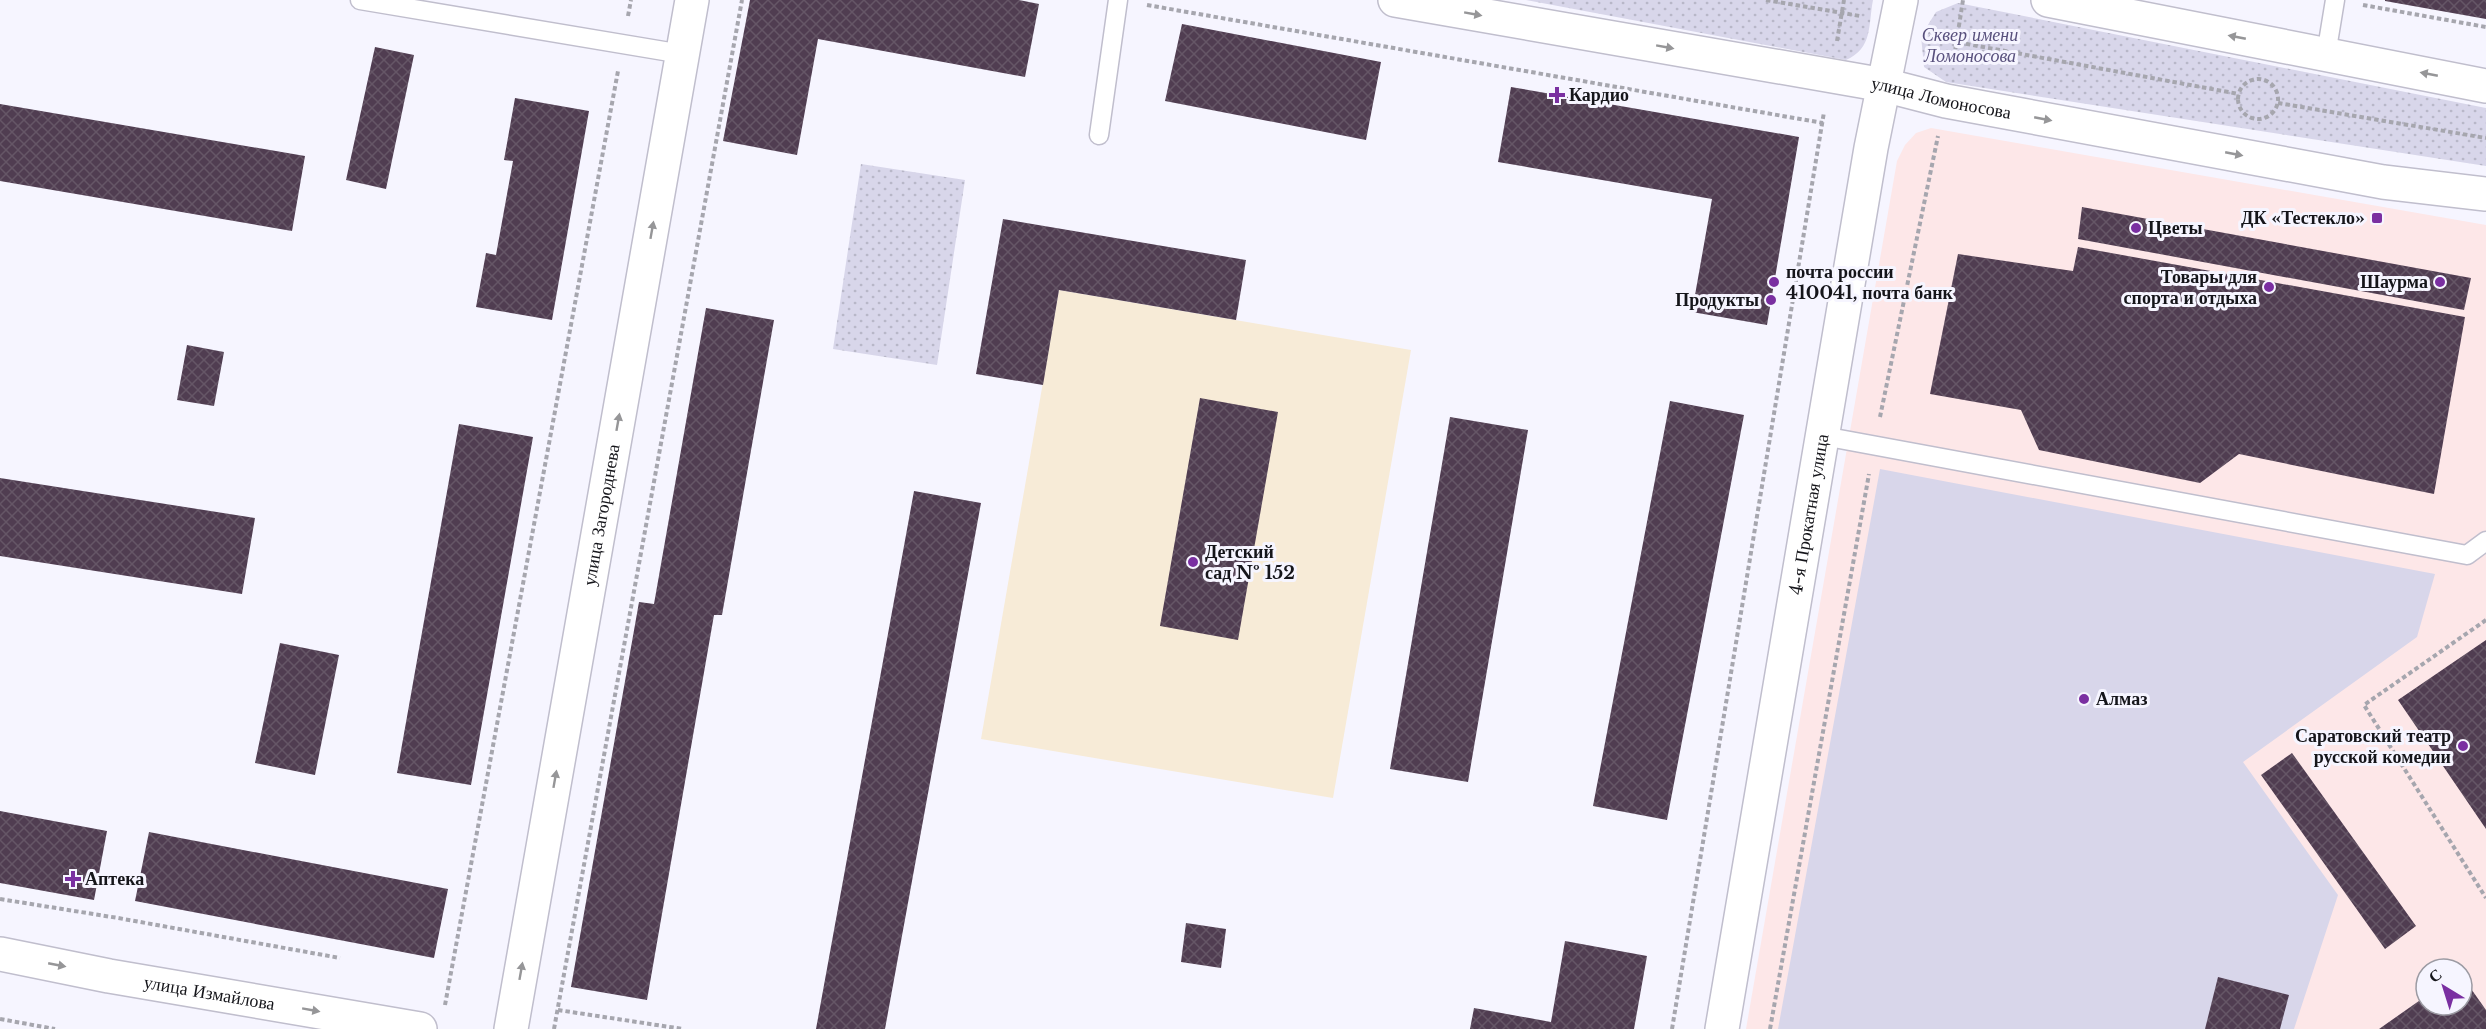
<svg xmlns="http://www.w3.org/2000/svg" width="2486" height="1029" viewBox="0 0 2486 1029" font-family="'Libre Baskerville',serif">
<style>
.commercial{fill:#fde7e8;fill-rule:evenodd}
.education{fill:#f7ebd7}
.park{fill:url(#park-dots)}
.pitch{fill:#d8d6ea}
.building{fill:url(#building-cross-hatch)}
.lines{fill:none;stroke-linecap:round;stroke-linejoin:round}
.lane-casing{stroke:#c0becd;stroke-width:21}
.street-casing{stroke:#c0becd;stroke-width:36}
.secondary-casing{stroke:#c0becd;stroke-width:36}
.path{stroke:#a6a6ae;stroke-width:4;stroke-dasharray:4.5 3;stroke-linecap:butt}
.lane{stroke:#fff;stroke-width:18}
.street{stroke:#fff;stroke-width:33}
.secondary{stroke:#fff;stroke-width:33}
.oneway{fill:#969698}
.poi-dot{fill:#7a2fa1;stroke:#f6f5ff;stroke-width:2}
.labels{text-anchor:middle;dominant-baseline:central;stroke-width:6;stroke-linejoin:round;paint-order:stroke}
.park-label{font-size:18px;font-style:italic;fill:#58507d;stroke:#f6f5ff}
.poi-label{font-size:18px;font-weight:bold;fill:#15151a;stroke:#f6f5ff;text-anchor:start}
.street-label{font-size:18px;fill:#15151a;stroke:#f6f5ff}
</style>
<defs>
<pattern id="park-dots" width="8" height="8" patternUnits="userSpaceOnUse" patternTransform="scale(1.5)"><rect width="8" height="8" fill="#d8d6ea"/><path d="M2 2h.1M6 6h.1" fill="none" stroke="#b8b7c8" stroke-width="1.8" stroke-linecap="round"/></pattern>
<pattern id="building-cross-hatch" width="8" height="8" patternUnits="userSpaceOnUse" patternTransform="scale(1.5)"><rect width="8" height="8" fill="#503d51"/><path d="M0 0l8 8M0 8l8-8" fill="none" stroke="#655666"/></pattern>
</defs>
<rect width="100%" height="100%" fill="#f6f5ff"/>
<!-- commercial -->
<path class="commercial" d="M1931,128L2486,225V1029H1746L1897,161L1905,145L1916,133ZM2426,969H2462V1005H2426Z"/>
<!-- education -->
<path class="education" d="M1059,290L1411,350L1333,798L981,739Z"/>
<!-- park -->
<path class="park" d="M1526,0H1873C1868,26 1873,48 1846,60Z
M1958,3L2486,108V166L1946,82L1924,67L1921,36L1936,12Z
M861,164L965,180L937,365L833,349Z"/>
<!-- pitch -->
<path class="pitch" d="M1880,469L2435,574L2417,637L2243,762L2338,895L2294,1029H1778Z"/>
<!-- building -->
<path class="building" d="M750,0H1019L1039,4L1025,77L818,39L797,155L723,141Z
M2385,0H2486V19L2385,1Z
M1182,24L1381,62L1366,140L1165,101Z
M375,47L414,55L386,189L346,180Z
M1511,87L1799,137L1767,325L1692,312L1712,199L1498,162Z
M515,98L589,111L552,320L476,307L486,253L496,255L513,161L504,160Z
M0,104L305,156L292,231L0,181Z
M2082,207L2471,278L2464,310L2078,239Z
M1003,219L1246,260L1236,320L1059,290L1043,385L976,374Z
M2078,247L2465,317L2434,494L2239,454L2200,483L2039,450L2021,410L1930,394L1958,254L2073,271Z
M706,308L774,320L722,615H714L647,1000L571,987L639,602L654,604Z
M187,345L224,352L214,406L177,400Z
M1200,398L1278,412L1238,640L1160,626Z
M1670,401L1744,415L1667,820L1593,806Z
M1450,417L1528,430L1468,782L1390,769Z
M459,424L533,437L471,785L397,773Z
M0,478L255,518L242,594L0,556Z
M914,491L981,503L885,1029H816Z
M2486,640V829L2398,700Z
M280,643L339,655L315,775L255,763Z
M2292,753L2416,926L2385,949L2261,775Z
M0,811L107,831L94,900L0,883Z
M149,832L448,889L434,958L135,901Z
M1186,923L1226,929L1221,968L1181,962Z
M1565,941L1647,956L1634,1029H1470L1474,1008L1551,1022Z
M2462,976L2486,1010V1029H2379L2426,996V1005H2462Z
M2218,977L2289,995L2280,1029H2205Z"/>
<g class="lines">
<defs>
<path id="lane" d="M360,0L682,54
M2326,55L2335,0
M1099,135L1118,0
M1823,436L2467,555L2486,541"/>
<g id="street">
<path d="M2048,0L2486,86"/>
<path id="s1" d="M1722,1029L1871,148L1901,0"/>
</g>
<g id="secondary">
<path id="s2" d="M1395,0L1884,85L1946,101L2383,182L2486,194"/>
<path id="s3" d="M0,954L109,976L420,1029"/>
<path id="s4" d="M511,1029L692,0"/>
</g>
</defs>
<!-- lane casing -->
<use href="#lane" class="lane-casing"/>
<!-- street casing -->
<use href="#street" class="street-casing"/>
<!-- secondary casing -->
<use href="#secondary" class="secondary-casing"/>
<!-- path -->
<path class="path" d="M1766,0L1860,16
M1147,5L1823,123
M2363,5L2486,27
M628,16L631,0
M1929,37L2239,94
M1837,41L1844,0
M1953,64L1963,0
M2238 99a20 20 0 1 1 40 0a20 20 0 1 1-40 0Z
M2278,103L2486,138
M1880,417L1938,136
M2486,620L2364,705L2486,898
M0,899L118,918L340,958
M445,1005L618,71
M558,1010L683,1029
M0,1019L55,1029
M554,1029L742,0
M1672,1029L1824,112
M1770,1029L1869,474"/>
<!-- lane -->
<use href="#lane" class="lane"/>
<!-- street -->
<use href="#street" class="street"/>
<!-- secondary -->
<use href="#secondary" class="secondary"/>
</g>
<!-- one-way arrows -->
<defs><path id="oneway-solid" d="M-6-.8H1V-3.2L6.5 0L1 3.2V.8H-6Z" transform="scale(1.5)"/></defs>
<g class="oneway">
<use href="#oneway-solid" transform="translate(1473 14) rotate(10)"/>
<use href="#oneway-solid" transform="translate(2237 37) rotate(-169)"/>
<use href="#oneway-solid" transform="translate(1665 47) rotate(10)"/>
<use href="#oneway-solid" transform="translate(2429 74) rotate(-169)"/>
<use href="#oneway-solid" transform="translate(2043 119) rotate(11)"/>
<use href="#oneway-solid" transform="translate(2234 154) rotate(11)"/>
<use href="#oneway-solid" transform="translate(652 230) rotate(-80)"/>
<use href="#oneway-solid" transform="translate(618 422) rotate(-80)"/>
<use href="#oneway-solid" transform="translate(555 779) rotate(-80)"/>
<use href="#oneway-solid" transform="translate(57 965) rotate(11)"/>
<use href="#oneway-solid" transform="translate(521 971) rotate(-80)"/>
<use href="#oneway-solid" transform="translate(311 1010) rotate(10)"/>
</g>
<!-- markers -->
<g class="poi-dot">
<path d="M1554 86h6v6h6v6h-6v6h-6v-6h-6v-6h6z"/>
<rect x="2371" y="212" width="12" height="12" rx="3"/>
<circle cx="2136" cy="228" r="6"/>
<circle cx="1774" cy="282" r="6"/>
<circle cx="2440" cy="282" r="6"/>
<circle cx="2269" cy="287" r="6"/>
<circle cx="1771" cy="300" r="6"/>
<circle cx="1193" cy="562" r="6"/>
<circle cx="2084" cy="699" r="6"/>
<circle cx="2463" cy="746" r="6"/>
<path d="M70 870h6v6h6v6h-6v6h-6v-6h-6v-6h6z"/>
</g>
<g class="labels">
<!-- park labels -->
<g class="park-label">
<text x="1970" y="35">Сквер имени<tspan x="1970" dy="21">Ломоносова</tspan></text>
</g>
<!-- poi labels -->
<g class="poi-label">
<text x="1569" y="95">Кардио</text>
<text x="2365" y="218" text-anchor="end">ДК «Тестекло»</text>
<text x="2148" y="228">Цветы</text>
<text x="1786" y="272">почта россии<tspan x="1786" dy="21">410041, почта банк</tspan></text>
<text x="2257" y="277" text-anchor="end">Товары для<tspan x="2257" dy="21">спорта и отдыха</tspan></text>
<text x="2428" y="282" text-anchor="end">Шаурма</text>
<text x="1759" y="300" text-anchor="end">Продукты</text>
<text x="1205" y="552">Детский<tspan x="1205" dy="21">сад № 152</tspan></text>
<text x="2096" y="699">Алмаз</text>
<text x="2451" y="736" text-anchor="end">Саратовский театр<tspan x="2451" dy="21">русской комедии</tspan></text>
<text x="85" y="879">Аптека</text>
</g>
<!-- street labels -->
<g class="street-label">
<text stroke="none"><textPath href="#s2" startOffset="555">улица Ломоносова</textPath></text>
<text stroke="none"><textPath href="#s4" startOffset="522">улица Загороднева</textPath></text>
<text stroke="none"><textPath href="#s1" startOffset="522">4-я Прокатная улица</textPath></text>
<text stroke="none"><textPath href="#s3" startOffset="213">улица Измайлова</textPath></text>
</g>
</g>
<!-- north arrow -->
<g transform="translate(2444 987) rotate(322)"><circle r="28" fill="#f6f5ff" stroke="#9c9ba3" stroke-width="1.5"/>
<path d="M0-4.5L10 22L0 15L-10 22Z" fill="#7a2fa1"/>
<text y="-9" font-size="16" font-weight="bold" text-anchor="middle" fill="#15151a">С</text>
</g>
</svg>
